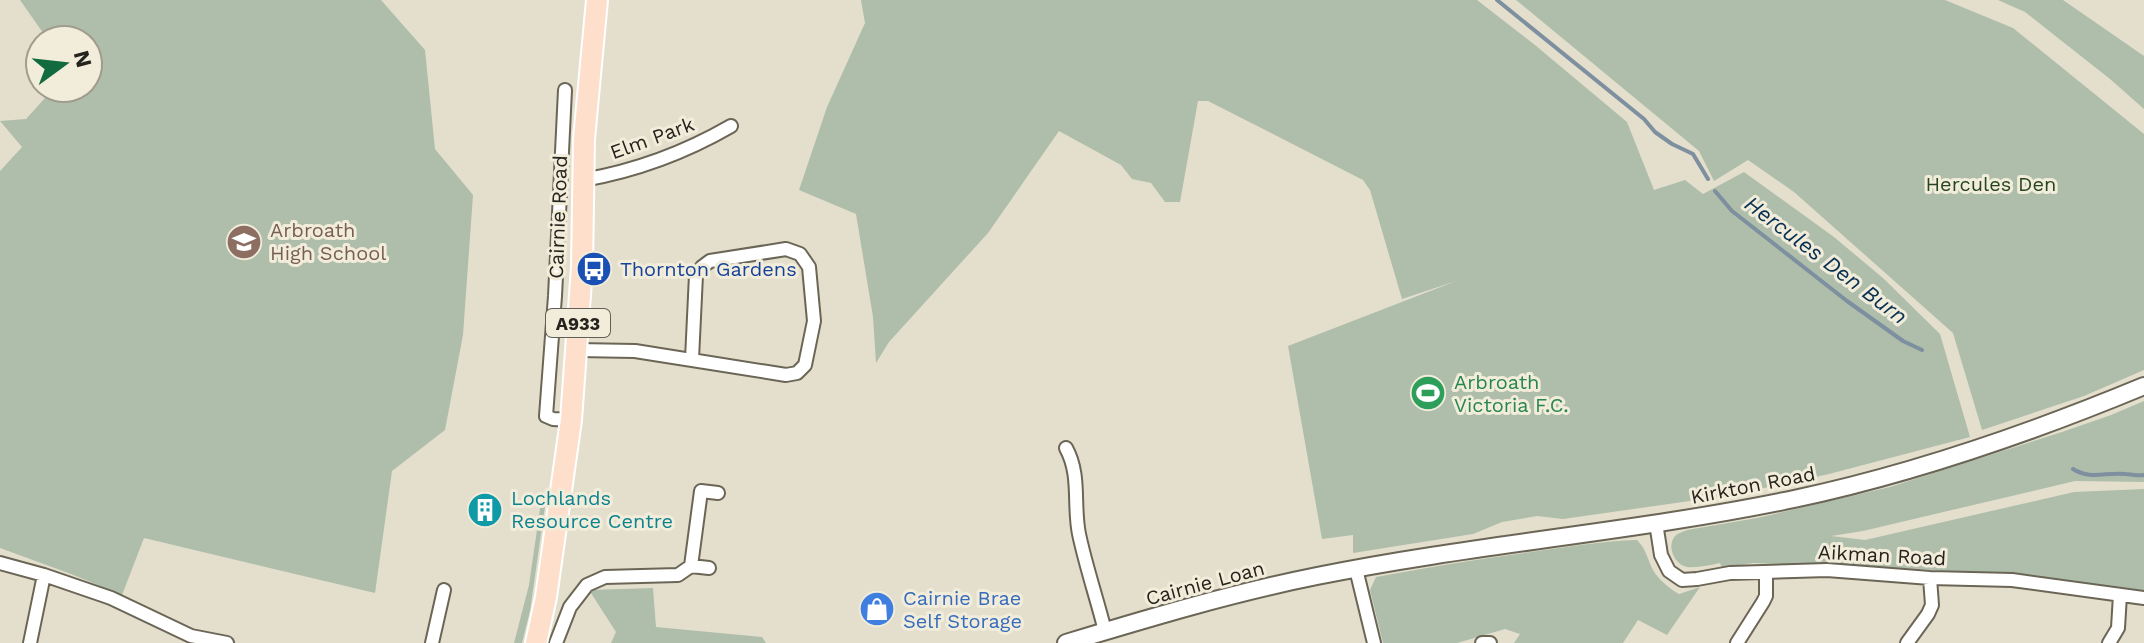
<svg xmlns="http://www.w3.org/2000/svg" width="2144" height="643" viewBox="0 0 2144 643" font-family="'Work Sans',sans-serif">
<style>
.green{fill:#aebeab}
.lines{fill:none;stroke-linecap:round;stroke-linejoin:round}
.stream{stroke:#7e8f9f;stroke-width:4}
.minor-casing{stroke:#6a6555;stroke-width:16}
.tertiary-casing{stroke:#6a6555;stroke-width:20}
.primary-casing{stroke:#fff;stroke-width:24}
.minor{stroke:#fff;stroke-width:12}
.tertiary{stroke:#fff;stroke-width:16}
.primary{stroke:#fedfcc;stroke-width:20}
.labels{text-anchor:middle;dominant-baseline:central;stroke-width:6;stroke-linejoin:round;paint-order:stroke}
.shield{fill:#f2ecda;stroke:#625f56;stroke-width:2}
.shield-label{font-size:18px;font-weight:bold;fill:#25231d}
.street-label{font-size:20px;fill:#25231d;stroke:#f2ecda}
.park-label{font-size:20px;fill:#24451d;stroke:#f2ecda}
.education-label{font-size:20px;fill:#785e54;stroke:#f2ecda;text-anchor:start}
.transit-label{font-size:20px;fill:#164399;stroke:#f2ecda;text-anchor:start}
.leisure-label{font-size:20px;fill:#27864d;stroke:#f2ecda;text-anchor:start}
.culture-label{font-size:20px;fill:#0d838f;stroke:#f2ecda;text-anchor:start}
.shop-label{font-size:20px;fill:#366cbe;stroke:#f2ecda;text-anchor:start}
.water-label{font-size:22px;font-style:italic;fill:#073052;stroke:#f2ecda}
</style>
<rect width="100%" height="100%" fill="#e4dfcd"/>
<!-- green -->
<path class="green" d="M20,0H381L425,50L435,149L473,195L463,335L445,430L392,471L375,593L144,538L122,595L71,574L0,548V171L22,147L0,121L26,119L54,88H88V40H48Z
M861,0H1477L1535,45L1627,122L1654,190L1685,180L1703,194L1744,172L1834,237L1883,278L1940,334L1970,437L1829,474L1732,495L1563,519L1537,516L1502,522L1473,534L1353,553V535L1322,539L1288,346L1456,281L1402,299L1370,190L1363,180L1208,101H1198L1180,202H1165L1151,183L1132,179L1121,165L1059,131L988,233L889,342L876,363L873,317L856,214L799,190L827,107L865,23Z
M1516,0H1945L2013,28L2144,134V370L2084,396L1982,430L1953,333L1794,192L1748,160L1714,181L1699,151Z
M1998,0H2063L2144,56V109L2110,79L2025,12Z
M2144,401V482L2075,481L1863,531L1831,536L1865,540L2074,492L2144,489V594L2075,581L1921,569L1753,563L1722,568L1720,563C1710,565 1698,568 1687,567C1675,565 1666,547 1675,536C1678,533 1683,532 1687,530L1757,518L1890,487L2062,432L2111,415Z
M542,495L546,499L530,611L522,643H514L529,585Z
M1637,540C1647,550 1647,559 1653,570C1659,580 1669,588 1679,594L1700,587L1667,635L1638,620L1623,643H1514L1520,634L1505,629L1457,643H1383L1370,590L1376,577C1428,567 1480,559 1531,552C1567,547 1602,541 1637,540Z
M653,588L656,627L762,637L766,643H611L616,632L589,590Z"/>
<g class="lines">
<!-- stream -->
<path class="stream" d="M1497,0L1644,119L1655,132L1672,144L1693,154L1708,179
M1715,191L1732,211L1847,301L1903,341L1922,350
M2073,469C2090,480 2106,472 2125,474C2132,474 2136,476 2144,475"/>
<defs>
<path id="minor" d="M565,90L555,296L546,416L553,419L571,420
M583,180C635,171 686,152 731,126
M577,350L635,351L786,375L797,373L805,365L814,321L809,267L800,254L786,249L710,261L702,267L696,275L692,359
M1066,448C1081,475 1073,505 1079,534C1086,567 1097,599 1105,631
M1656,523L1661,555L1669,571L1682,580L1697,579L1730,573L1827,570L1930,578L2012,580L2144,598
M0,563L44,575L111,598L191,636L227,643
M691,566L709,568
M1356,569L1374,643
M30,643L44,575
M432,643L444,590
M556,643L570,607L587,585L605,577L678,575L691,566L701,491L718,493
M1482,643H1490
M1737,643L1763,602L1766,596V572
M1907,643L1928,614L1932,605L1930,578
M2109,643L2118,628L2120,595"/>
<path id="tertiary" d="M1066,643C1149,618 1232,593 1317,576C1475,544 1636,532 1794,499C1912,474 2033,432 2144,386"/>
<path id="primary" d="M536,643L546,597L571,420L582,267L584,139L597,0"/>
</defs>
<!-- minor casing -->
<use href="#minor" class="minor-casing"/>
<!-- tertiary casing -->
<use href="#tertiary" class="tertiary-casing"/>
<!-- primary casing -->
<use href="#primary" class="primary-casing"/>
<!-- minor -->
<use href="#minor" class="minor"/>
<!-- tertiary -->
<use href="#tertiary" class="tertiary"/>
<!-- primary -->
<use href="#primary" class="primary"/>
</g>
<!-- icons -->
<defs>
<symbol id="school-disc" viewBox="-11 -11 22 22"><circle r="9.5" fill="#8d6e63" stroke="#f2ecda"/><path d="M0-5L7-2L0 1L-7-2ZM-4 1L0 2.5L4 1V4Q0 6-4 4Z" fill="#fff"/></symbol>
<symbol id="bus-disc" viewBox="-11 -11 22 22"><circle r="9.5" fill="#1a4fb4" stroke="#f2ecda"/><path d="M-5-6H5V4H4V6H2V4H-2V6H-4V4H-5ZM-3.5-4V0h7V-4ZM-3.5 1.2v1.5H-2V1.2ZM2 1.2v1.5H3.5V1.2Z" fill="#fff"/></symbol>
<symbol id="stadium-disc" viewBox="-11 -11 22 22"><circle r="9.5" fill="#2e9e5b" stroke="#f2ecda"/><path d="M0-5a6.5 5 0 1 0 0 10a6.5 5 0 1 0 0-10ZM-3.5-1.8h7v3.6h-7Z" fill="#fff"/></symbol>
<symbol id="building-disc" viewBox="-11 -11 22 22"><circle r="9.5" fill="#0f9aa8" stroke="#f2ecda"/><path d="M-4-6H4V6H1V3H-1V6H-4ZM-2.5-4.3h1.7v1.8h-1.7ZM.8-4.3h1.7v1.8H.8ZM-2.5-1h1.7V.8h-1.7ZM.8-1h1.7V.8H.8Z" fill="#fff"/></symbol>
<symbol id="shop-disc" viewBox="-11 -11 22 22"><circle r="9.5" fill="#3f7fe0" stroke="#f2ecda"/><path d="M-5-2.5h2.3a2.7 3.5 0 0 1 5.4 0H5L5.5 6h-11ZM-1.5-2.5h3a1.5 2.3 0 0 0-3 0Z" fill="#fff"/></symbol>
</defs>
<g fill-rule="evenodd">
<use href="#school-disc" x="224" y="222" width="40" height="40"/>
<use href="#bus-disc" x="574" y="249" width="40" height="40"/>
<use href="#stadium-disc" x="1408" y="373" width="40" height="40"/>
<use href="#building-disc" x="465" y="490" width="40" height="40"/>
<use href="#shop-disc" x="857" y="589" width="40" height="40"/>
</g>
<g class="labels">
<!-- shield labels -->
<rect class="shield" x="546" y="309" width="64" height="28" rx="6"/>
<g class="shield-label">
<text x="578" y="323">A933</text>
</g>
<!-- street labels -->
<g class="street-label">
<text transform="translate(652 138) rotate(-20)">Elm Park</text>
<text transform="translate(558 217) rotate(-88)">Cairnie Road</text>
<text transform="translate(1753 485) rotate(-11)">Kirkton Road</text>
<text transform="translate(1882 555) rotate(3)">Aikman Road</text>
<text transform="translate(1205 583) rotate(-15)">Cairnie Loan</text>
</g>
<!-- park labels -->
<g class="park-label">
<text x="1991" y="184">Hercules Den</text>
</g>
<!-- education labels -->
<g class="education-label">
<text x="270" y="230">Arbroath<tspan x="270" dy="23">High School</tspan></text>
</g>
<!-- transit labels -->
<g class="transit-label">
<text x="620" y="269">Thornton Gardens</text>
</g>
<!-- leisure labels -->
<g class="leisure-label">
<text x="1454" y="382">Arbroath<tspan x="1454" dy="23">Victoria F.C.</tspan></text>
</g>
<!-- culture labels -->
<g class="culture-label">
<text x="511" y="498">Lochlands<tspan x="511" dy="23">Resource Centre</tspan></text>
</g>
<!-- shop labels -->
<g class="shop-label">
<text x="903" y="598">Cairnie Brae<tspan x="903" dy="23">Self Storage</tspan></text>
</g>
<!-- water labels -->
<g class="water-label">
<text transform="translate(1826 260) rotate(37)">Hercules Den Burn</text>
</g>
</g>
<!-- north arrow -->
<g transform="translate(64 64) rotate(75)"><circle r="38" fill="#f2ecda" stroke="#a09c8e" stroke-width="2"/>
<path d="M0-6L14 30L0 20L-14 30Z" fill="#116b3f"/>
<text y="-12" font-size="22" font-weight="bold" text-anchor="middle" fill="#25231d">N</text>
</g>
</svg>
